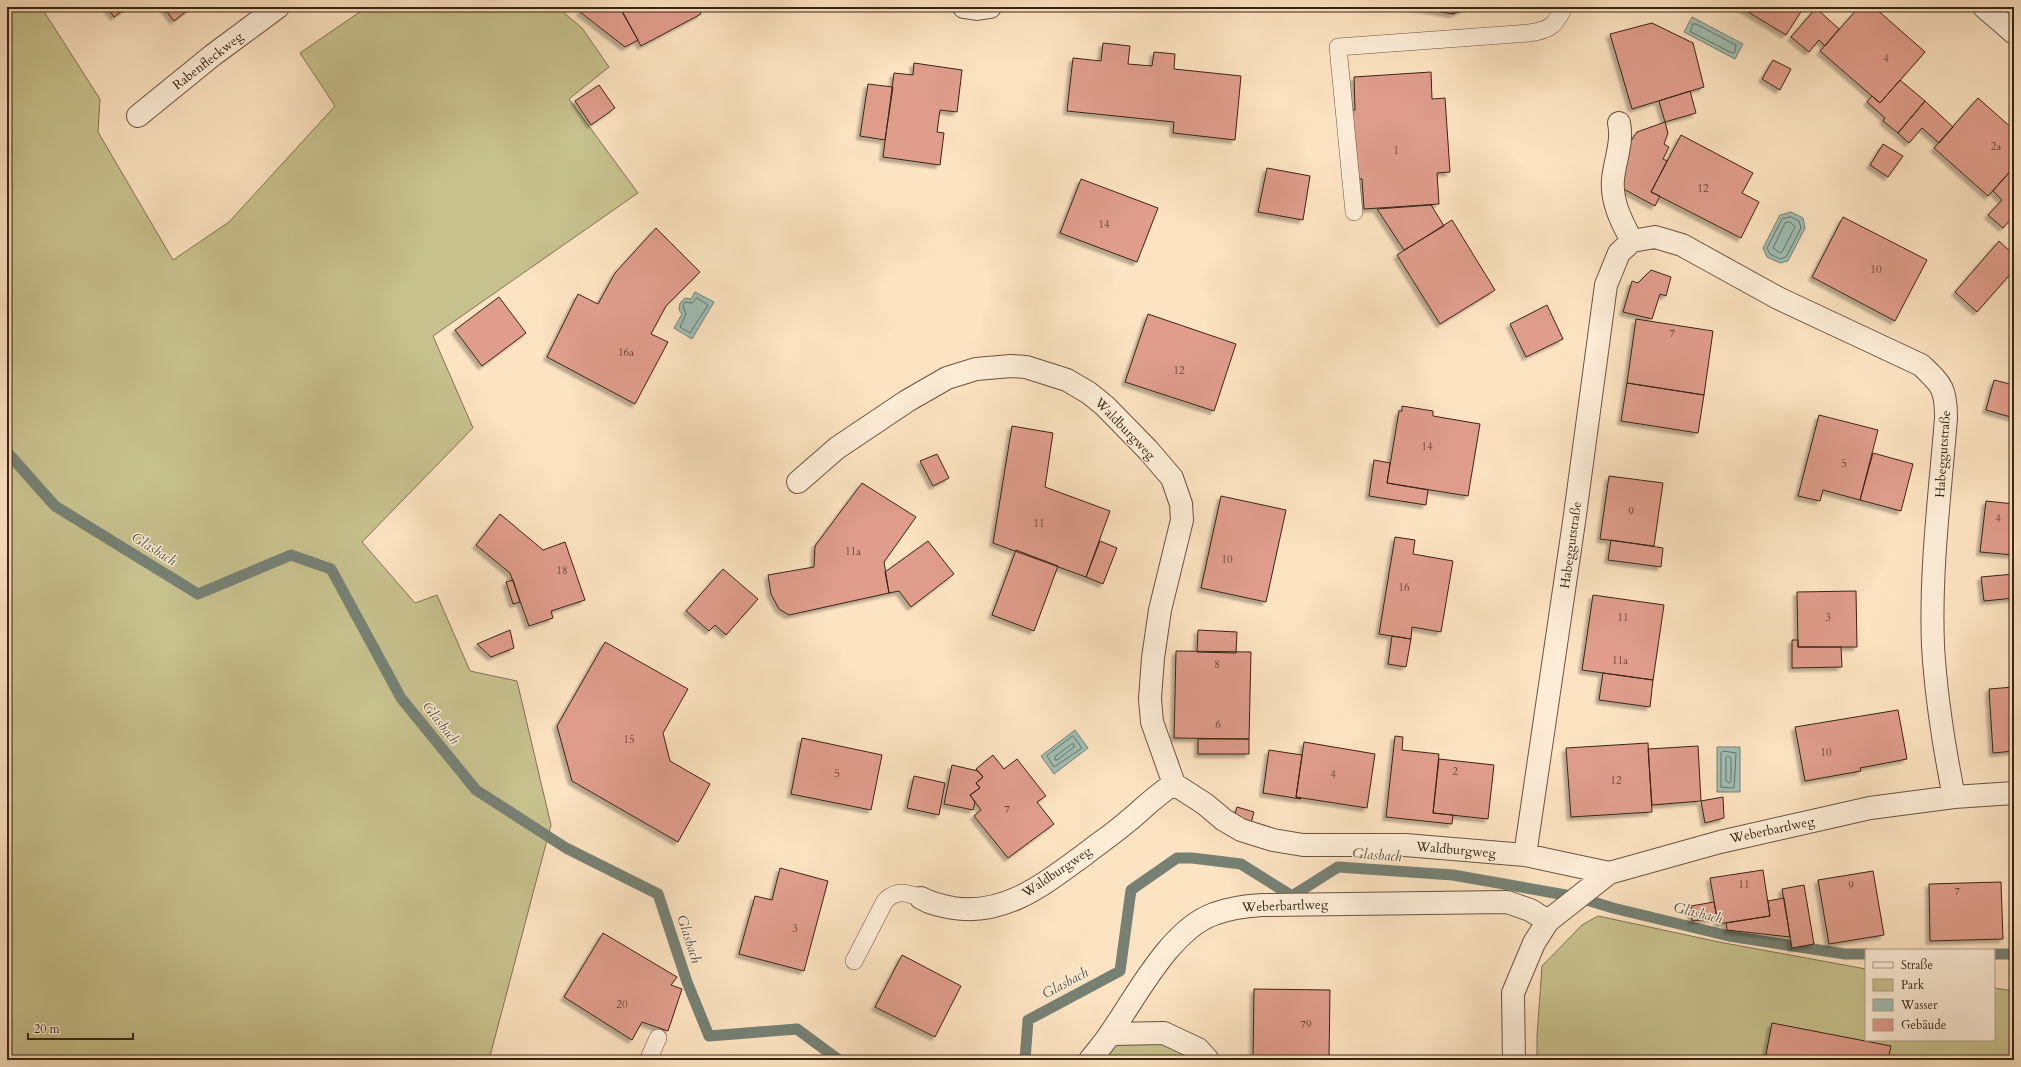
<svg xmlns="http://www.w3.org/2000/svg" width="2021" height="1067" viewBox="0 0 2021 1067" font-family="Cardo,serif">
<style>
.green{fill:#c7c18d;stroke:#807351}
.water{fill:#9fbeb3;stroke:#768174}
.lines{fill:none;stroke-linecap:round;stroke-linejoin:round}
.shore{stroke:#6c7264;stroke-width:1}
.stream{stroke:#768174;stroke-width:11}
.building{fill:#e09d8c;stroke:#382515;filter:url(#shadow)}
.service-casing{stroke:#695440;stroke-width:18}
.minor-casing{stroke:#695440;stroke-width:24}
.service{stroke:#fdedd7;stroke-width:17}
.minor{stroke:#fdedd7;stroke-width:22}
.labels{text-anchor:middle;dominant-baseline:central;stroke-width:3;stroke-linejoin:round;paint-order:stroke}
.number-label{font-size:11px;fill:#624333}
.street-label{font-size:13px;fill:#382515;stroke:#fdedd7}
.water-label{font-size:14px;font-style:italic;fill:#575344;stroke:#fdedd7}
</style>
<defs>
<filter id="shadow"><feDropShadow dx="-3.5" dy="3.5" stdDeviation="1" flood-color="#0004"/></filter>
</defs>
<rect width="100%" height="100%" fill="#fce3c1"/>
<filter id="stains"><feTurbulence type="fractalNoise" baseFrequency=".005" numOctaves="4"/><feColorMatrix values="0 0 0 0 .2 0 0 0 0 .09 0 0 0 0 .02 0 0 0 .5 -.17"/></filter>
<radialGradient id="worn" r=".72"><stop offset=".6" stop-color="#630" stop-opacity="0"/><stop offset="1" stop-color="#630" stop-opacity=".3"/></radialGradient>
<!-- green -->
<path class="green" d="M7,7H41L100,99L98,132L173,260L229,222L335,106L300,53L367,7H557L582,28L609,67L569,99L638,193L433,336L473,428L362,542L415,603L437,595L470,671L517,681L551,825L489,1060H7Z
M1598,916L1719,942L1866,969V1040H1994V988L2014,991V1060H1537V1036L1542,966L1582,925Z
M1119,1040L1168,1041L1203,1060H1101Z"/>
<!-- water -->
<path class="water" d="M1692,17L1743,44L1735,59L1684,32Z
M1791,212L1803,218L1805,228L1788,261L1780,263L1767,257L1763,248L1780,215Z
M695,292L714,302L692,339L674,328L682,314L679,310L680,303L685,298L691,299Z
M1075,730L1088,748L1054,774L1041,756Z
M1717,747H1740V792H1717Z"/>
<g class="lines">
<!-- shore -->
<path class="shore" d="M1693,24H1696L1736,45L1735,52L1732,53L1691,32Z
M1791,217L1799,221L1801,228L1786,257L1780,259L1770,254L1767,248L1782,219Z
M1790,222L1795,227L1782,252L1780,253L1773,248L1785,223Z
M697,298L708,305L690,333L680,327L686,314L683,306L685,302L692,303Z
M1073,736L1082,748L1054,767L1047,756Z
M1072,744H1074V747L1057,760H1055V757Z
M1723,751L1736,753L1734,788L1721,787V753Z
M1728,756L1731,758V781L1729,783L1726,781V758Z"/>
<!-- stream -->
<path class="stream" d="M7,452L55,506L198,594L291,555L331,569L401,698L476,790L566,848L658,894L687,982L709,1036L797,1029L839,1060
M1994,954H2014
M1025,1060L1028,1020L1120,971L1131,890L1177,858H1192L1241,864L1292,896L1338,867L1453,875L1577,897L1613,908L1729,936L1845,954H1866"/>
</g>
<!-- building -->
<path class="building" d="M107,7H128L114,17Z
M163,7H192L174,21Z
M584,7H609L616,12L621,10L638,40L625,47L580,12Z
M620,7H698L701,14L641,46Z
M1412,7H1455L1453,14Z
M1455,7H1469L1453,14Z
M1740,7H1804L1786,35Z
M1859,7H1874L1925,52L1880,103L1820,51Z
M1816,8L1839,29L1825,46L1819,40L1809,52L1791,37Z
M1652,23L1693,43L1704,87L1632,109L1610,34Z
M1103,43L1130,46L1128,64L1152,66L1154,52L1175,54L1174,69L1241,76L1235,140L1173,133L1174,122L1067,111L1073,58L1101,61Z
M1773,60L1791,69L1780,90L1762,79Z
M914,63L962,70L957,112L940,110L937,132L944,133L940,165L883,157L894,73L913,75Z
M1431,72L1432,99L1445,98L1450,172L1437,173L1439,204L1364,209L1362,179H1354L1350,110H1355L1354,77Z
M1900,80L1925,101L1898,133L1883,121L1885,118L1867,102L1872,96L1880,103Z
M868,84L893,87L885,140L860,136Z
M599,85L615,108L591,125L575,101Z
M1690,91L1696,113L1665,122L1659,101Z
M1978,98L2014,130V167L1988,196L1934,148Z
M1925,101L1953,127L1939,143L1922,128L1909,143L1898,133Z
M1665,122L1668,133L1664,144L1669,147L1663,159L1667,161L1651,192L1660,196L1655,206L1620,187L1625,150L1637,132Z
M1681,135L1753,173L1742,193L1759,202L1741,238L1651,192Z
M1883,144L1903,156L1888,177L1870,165Z
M2014,167V216L2003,228L1988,215L2002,200L1993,191Z
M1267,168L1310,176L1303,220L1258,212Z
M1081,179L1158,208L1137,262L1060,233Z
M1431,205L1444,226L1404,250L1377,209Z
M1843,217L1927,260L1895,321L1812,277Z
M1452,220L1495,290L1440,324L1397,255Z
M656,228L700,272L666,306L651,334L668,342L635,404L547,357L578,294L598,304L615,273Z
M1999,241L2014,255V270L1977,312L1955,292Z
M1651,270L1671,277L1666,296L1660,294L1652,319L1623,312L1632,281L1638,283Z
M499,297L526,333L482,366L455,330Z
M1547,305L1563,339L1526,357L1510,324Z
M1148,314L1236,344L1214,411L1125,382Z
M1636,319L1713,331L1704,395L1627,383Z
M1994,380L2014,385V418L1986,410Z
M1627,383L1704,395L1698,433L1621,421Z
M1402,406L1433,411V416L1480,424L1468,496L1387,483L1399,411H1402Z
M1819,415L1878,430L1860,500L1823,490L1820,501L1798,496Z
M1012,426L1053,433L1045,487L1110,511L1086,577L993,543Z
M1873,453L1913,464L1901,511L1860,500Z
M937,454L949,478L933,486L920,461Z
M1374,460L1390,463L1387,483L1428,490L1426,505L1369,496Z
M1609,476L1663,483L1654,546L1600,539Z
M862,483L916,517L884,562L889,593L789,615L779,609L771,594L768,575L814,567L815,546Z
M1221,496L1286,510L1266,602L1201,588Z
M1986,501L2014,504V555L1980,552Z
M500,514L543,550L565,542L585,600L551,611L553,618L529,626L510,573L476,545Z
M1395,537L1415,540L1413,554L1453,561L1441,632L1412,627L1411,639L1379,634Z
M1611,540L1663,548L1661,567L1608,560Z
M928,541L954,574L911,607L899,591L889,593L885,572Z
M1100,541L1117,548L1103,584L1086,577Z
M1016,550L1058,566L1034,631L992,615Z
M723,569L758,599L726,635L715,625L709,631L686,611Z
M2014,574V598L1984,601L1981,577Z
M513,580L520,602L513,604L506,582Z
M1856,591L1857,647H1798L1797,592Z
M1593,595L1664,605L1653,680L1582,670Z
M510,630L514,648L491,657L477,644Z
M1198,630L1237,632L1236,653L1197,652Z
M1392,636L1411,639L1406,667L1388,664Z
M1792,640H1798V647H1841L1842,667L1792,668Z
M605,642L688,689L663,733L670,761L710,784L678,842L572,781L557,726Z
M1176,651L1251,652L1249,739L1174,738Z
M1603,673L1653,680L1650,707L1599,700Z
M2014,687V751L1993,753L1989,689Z
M1898,710L1907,759L1860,768L1861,771L1805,781L1795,727Z
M1395,736L1403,737L1402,750L1439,754L1433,813L1453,815L1452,824L1386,817Z
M802,738L882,755L871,810L791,794Z
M1198,739H1249V754H1198Z
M1304,742L1375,754L1367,808L1296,797Z
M1648,743L1652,812L1571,817L1566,748Z
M1698,746L1701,801L1652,805L1648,749Z
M1269,750L1302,755L1296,797L1301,798V799L1263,793Z
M993,755L1004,769L1017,759L1046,796L1037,802L1054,824L1008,858L974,816L981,810L970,795L980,788L976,783L983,777L976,769Z
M1439,759L1494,765L1488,819L1433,813Z
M952,765L978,771L983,777L976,783L980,788L970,795L975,802L973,810L944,804Z
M914,776L945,783L939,815L907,808Z
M1723,797L1724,818L1705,823L1701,801Z
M1237,807L1254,812L1251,823L1234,817Z
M780,868L828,881L804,971L739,954L755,896L772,900Z
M1763,870L1770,916L1718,924L1710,878Z
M1873,871L1884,935L1829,944L1818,880Z
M2001,882L2003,939L1930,941L1929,884Z
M1804,885L1814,944L1792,948L1782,889Z
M1784,898L1790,937L1727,930L1726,923L1770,916L1768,901Z
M1714,902L1717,918L1692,921L1691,906Z
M603,933L677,977L671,985L682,989L668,1031L642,1022L632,1040L564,997Z
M902,955L961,986L935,1037L875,1007Z
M1254,989L1330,990L1329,1060H1253Z
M1772,1023L1891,1046L1888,1060H1765Z"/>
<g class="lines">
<defs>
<path id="service" d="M1354,212L1338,47L1529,33C1550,30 1555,26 1564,7
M854,961L885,901C897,889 907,893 921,898
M650,1060L649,1058L658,1038"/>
<path id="minor" d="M964,7L977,9L990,7
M1984,7L2014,33
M138,116L213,55L278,7
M1619,123C1623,142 1615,160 1613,179C1611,201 1621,221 1632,241
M798,482L837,448L907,401L947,378L976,369L1011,366L1026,367L1067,380L1089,393L1105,406L1148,450L1172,478L1181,504L1182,520L1160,610L1153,658L1150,699L1152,722L1174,784L1205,804L1224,820L1241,830L1273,840L1303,845H1405L1525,855L1609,873
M1525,855L1574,522L1606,285L1619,253L1632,241L1655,237L1682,245L1778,298L1921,365C1942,385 1946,388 1946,418C1940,494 1930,570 1933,646C1936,697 1944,747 1954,797
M921,898C931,904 942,906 953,908C1005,916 1044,884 1084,855C1098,844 1113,834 1127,822C1143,809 1157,794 1174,784
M1111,1034L1164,1033L1198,1049L1208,1060
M1090,1060C1097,1051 1106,1041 1112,1031C1137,995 1171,929 1214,914C1229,908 1246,906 1262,905L1507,902L1530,910L1548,921
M1514,1060L1513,993L1534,943L1548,921L1609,873L1720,842L1870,808L1954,797L2014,793"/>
</defs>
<!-- service casing -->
<use href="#service" class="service-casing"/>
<!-- minor casing -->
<use href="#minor" class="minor-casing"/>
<!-- service -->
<use href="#service" class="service"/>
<!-- minor -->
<use href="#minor" class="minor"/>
</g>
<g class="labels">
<!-- number labels -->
<g class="number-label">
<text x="1886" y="58">4</text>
<text x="1996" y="146">2a</text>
<text x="1396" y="150">1</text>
<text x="1703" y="188">12</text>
<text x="1104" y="224">14</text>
<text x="1876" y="269">10</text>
<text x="1672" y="333">7</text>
<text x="626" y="352">16a</text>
<text x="1179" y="370">12</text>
<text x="1427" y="446">14</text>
<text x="1844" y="463">5</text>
<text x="1631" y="511">9</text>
<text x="1998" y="518">4</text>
<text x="1039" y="523">11</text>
<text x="853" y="551">11a</text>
<text x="1227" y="559">10</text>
<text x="562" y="570">18</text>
<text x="1404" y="587">16</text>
<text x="1623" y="617">11</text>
<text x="1828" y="617">3</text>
<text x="1620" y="660">11a</text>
<text x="1217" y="664">8</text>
<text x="1218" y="724">6</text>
<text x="629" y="739">15</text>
<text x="1826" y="752">10</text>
<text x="1455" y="771">2</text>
<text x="837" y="773">5</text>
<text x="1333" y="774">4</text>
<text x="1616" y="780">12</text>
<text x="1007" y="809">7</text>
<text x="1744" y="884">11</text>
<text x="1851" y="885">9</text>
<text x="1957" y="891">7</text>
<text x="795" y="928">3</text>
<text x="622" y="1004">20</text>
<text x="1306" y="1024">79</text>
</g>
<!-- street labels -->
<g class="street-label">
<text transform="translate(208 61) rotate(-38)">Rabenfleckweg</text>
<text transform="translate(1125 429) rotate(46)">Waldburgweg</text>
<text transform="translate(1943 454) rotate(-86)">Habeggutstraße</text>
<text transform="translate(1571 545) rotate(-82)">Habeggutstraße</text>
<text transform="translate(1772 830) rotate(-12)">Weberbartlweg</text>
<text transform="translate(1456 850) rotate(5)">Waldburgweg</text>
<text transform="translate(1057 872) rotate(-34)">Waldburgweg</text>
<text transform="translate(1285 906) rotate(-2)">Weberbartlweg</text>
</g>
<!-- water labels -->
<g class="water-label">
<text transform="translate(154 549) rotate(32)">Glasbach</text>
<text transform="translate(441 723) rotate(51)">Glasbach</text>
<text transform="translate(1377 855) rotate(4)">Glasbach</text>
<text transform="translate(1698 913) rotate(14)">Glasbach</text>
<text transform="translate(689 939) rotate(72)">Glasbach</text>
<text transform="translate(1065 983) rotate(-28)">Glasbach</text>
</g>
</g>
<!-- margin -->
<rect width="2021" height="1067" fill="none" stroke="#fce3c1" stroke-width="24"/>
<rect x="8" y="8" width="2005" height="1051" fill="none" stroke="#382515" stroke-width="2"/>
<rect x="12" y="12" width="1997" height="1043" fill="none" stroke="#382515"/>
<!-- legend -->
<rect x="1865" y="949" width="130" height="92" fill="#fdedd7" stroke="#ae9d89"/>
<rect x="1873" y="962" width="20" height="6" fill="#fdedd7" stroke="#ae9d89"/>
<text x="1901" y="969" font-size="12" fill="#382515">Straße</text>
<rect x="1873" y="979" width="20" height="12" fill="#c7c18d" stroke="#ae9d89"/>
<text x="1901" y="989" font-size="12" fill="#382515">Park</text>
<rect x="1873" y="999" width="20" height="12" fill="#9fbeb3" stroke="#ae9d89"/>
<text x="1901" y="1009" font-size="12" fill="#382515">Wasser</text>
<rect x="1873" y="1019" width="20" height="12" fill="#e09d8c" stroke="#ae9d89"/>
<text x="1901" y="1029" font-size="12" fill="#382515">Gebäude</text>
<!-- scale -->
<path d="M28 1033v6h105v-6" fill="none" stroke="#382515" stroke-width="2"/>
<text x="34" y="1033" font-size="12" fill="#382515" stroke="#fdedd7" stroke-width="3" paint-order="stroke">20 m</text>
<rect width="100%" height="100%" filter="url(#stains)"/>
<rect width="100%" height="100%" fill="url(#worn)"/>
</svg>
